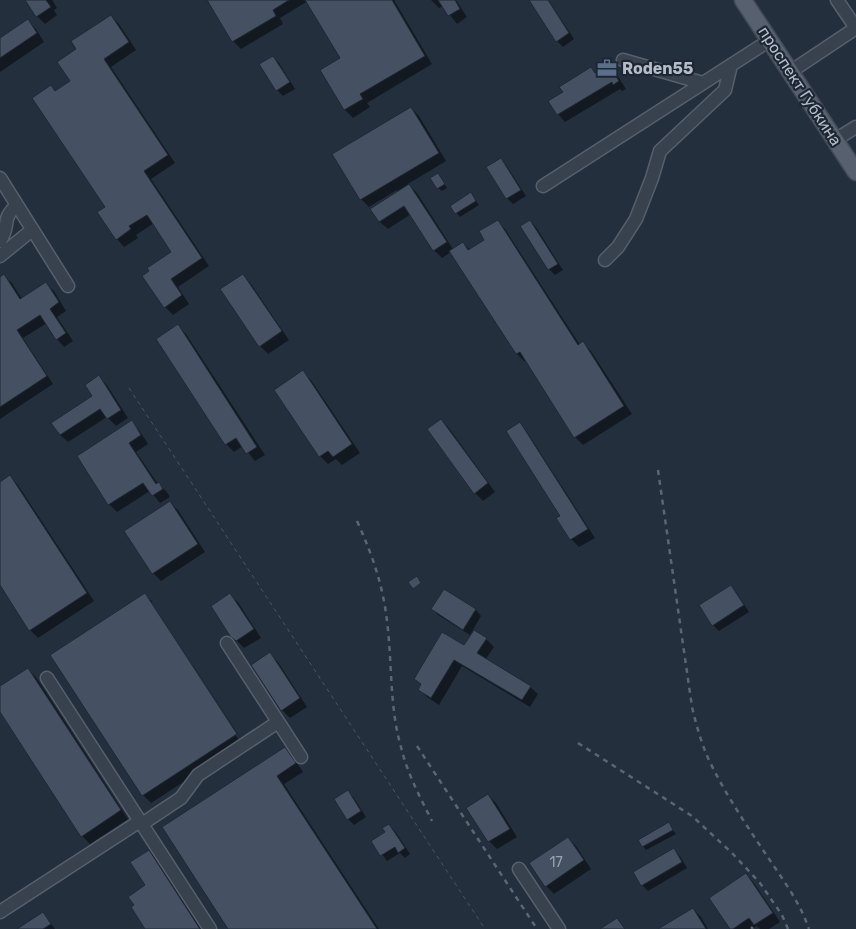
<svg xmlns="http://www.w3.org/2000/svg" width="856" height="929" viewBox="0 0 856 929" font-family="Rubik,sans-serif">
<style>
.shadow{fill:#0007}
.building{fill:#455162;stroke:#1f2835}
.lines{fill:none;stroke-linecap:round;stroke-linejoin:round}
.minor-casing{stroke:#565f6c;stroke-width:15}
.major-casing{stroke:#414a57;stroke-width:19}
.path{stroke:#44595c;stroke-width:1;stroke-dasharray:4 4;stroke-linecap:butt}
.minor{stroke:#38414e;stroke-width:12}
.major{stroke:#56606e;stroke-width:16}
.rail{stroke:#5a6575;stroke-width:2.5;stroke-dasharray:5 5;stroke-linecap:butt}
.labels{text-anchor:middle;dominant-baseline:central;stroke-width:4.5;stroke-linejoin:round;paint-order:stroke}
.number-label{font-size:14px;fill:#98a1af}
.poi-label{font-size:16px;font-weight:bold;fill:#b4bcc9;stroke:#1d2633;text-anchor:start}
.street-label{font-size:16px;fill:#b4bcc9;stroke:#1d2633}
</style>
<rect width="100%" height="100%" fill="#242f3e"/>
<!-- shadow -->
<path class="shadow" d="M26,0H52L57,8L54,10L57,15L45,24L37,16Z
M208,0H394L432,64L367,103L370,107L353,118L345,110L322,70L341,58L308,1L280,18L283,24L241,49L233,41Z
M431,0H456L467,17L457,24L443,6L439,8Z
M530,0H548L574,39L563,47L557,41Z
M111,16L119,24L136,50L111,67L175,163L151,179L209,266L178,287L189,304L173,315L165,307L173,252L154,223L136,235L138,238L124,247L117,239L107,207L51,86L56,92L71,82L78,49Z
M28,21L36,29L44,42L0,72V39Z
M273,57L279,63L295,89L283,96L277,90L261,65Z
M608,66L616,73L626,89L622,91L620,89L565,122L558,114L564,93L591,69L596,73Z
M411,108L419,116L446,161L408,184L417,193L453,249L463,243L470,250L486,240L497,221L505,229L580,345L583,343L591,351L632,414L583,445L575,437L526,361L525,362L517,354L451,252L442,258L434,250L411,214L388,229L380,222L372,209L398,192L397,190L369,207L361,199Z
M500,159L506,165L526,196L513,204L507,198L488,167Z
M441,178L447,188L442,191L438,188Z
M471,194L479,205L460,217L451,206Z
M530,221L536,227L563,270L555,275L549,269Z
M4,276L12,283L22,299L46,284L54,291L66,311L57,317L73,341L64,347L57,339L47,323L23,338L53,384L0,419V278Z
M243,276L251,284L289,340L268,354L260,346Z
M178,326L186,334L265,455L255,461L243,446L234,452L226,444Z
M303,372L311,380L360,453L342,465L336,459L328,464L320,456Z
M99,377L107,385L128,418L116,426L107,417L68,442L60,435L94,396Z
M441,420L449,428L495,492L483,501L475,493Z
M131,422L139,430L148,444L136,452L158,484L166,491L170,497L160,503L150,491L117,512L109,504L78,456Z
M519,424L527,432L595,538L579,547L571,539L558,518L561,516Z
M10,477L18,485L94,601L38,638L30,630L0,583V483Z
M170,503L178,510L205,552L161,581L153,573Z
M731,586L736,592L749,612L719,631L713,625Z
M444,590L476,610L481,616L470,635L438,615L432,609Z
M145,595L153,602H150L239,740L241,739L153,603L244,743L151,803L143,795L52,656Z
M230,595L238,602L261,638L244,648L231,635Z
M486,639L494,647L485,660L530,687L538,694L530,707L462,666L439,705L427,697L419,689L422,685L415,679L465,647Z
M270,654L278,662L307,707L290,718L282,710Z
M28,669L36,677L128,819L90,844L82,836L0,710V687Z
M284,748L292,756L303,772L284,784L379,929H230Z
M348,792L354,798L366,817L354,825L348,819Z
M488,795L496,803L517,837L497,849L489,841L468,808Z
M668,824L676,834L646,850L643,846Z
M389,826L395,831L410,854L405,858L400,853L387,861L373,842L386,832Z
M568,838L576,846L591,869L554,894L546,886Z
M674,850L680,856L687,868L648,891L642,885Z
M149,851L157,859L203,929H147Z
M746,875L754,883L780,922L769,929H760L757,926L752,929H732Z
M693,909L701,917L708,929H660Z
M43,913L55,929H27Z"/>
<!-- building -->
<path class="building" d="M25,0H46L51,7L36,17Z
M207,0H289L273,10L276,16L232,42Z
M305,0H392L425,56L360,94L363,99L344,110L320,70L340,58Z
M438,0H455L460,9L448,16Z
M529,0H548L569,33L556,42Z
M111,15L129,42L104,59L168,155L144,171L202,258L171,279L182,295L164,308L142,276L149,271L147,268L171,252L147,215L129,226L131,229L116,240L97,212L105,207L32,98L51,85L55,91L70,81L57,62L76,49L71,41Z
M28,19L37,33L0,58V38Z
M273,56L290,82L276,91L259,64Z
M608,64L619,81L613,85L612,82L557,115L548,101L563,92L559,87L591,67L595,73Z
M411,107L439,153L360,200L332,154Z
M501,158L521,190L506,199L486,167Z
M438,173L445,184L437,189L430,178Z
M409,184L447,242L433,251L404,206L379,222L370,209Z
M471,192L476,201L455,214L450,206Z
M498,220L578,345L583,341L624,406L574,438L520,352L516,354L449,251L463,242L468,250L484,240L479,231Z
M530,220L558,264L548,270L520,226Z
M4,274L20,299L46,282L59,302L50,309L66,333L56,340L40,315L17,330L47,376L0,407V277Z
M243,274L282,331L259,347L220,289Z
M178,324L257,447L246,454L236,438L225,445L156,339Z
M303,370L352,444L333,457L328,451L319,457L274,390Z
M99,375L121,410L107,419L100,409L60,435L51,423L92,396L85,385Z
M441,419L488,483L474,494L427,429Z
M132,420L141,435L129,443L156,484L159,482L163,489L152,496L143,483L108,505L77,456Z
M520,422L588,529L570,540L556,518L560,516L506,431Z
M10,475L87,593L29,631L0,585V482Z
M170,501L198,544L152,574L124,531Z
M417,576L421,583L413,589L408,582Z
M731,585L744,605L712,626L699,605Z
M444,589L476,609L463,630L431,609Z
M145,593L237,734L142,796L50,655Z
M230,593L254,629L236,641L230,636L211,606Z
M474,630L487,638L477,653L531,686L522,700L454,660L431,698L418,690L421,684L414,679L442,632L464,645Z
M270,652L300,698L281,711L251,665Z
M28,668L121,810L81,837L0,712V686Z
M285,747L296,763L277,776L377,929H228L162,827Z
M348,790L361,811L347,820L334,799Z
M488,794L510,829L488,842L466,808Z
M669,822L673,830L642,847L638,840Z
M389,824L405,848L398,853L395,847L380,856L371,841L385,832L382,828Z
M568,837L584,860L545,887L529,863Z
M674,848L682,862L641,886L633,872Z
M149,850L200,929H145L131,907L134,905L128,897L145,885L130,862Z
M746,873L773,913L754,925L749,918L733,929H730L709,898Z
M693,908L706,929H658Z
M43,912L51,924L43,929H17Z
M617,918L625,929H600Z"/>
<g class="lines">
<defs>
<path id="minor" d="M837,0L856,28
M623,60L703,83
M790,72L856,28
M835,140L856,127
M0,178L68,286
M543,186L770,40
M0,241C11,225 0,220 17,205
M0,256L32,230
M605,260L618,247L636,219L652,178L660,151L725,90L731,65
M227,643L301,757
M47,678L210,929
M142,824L181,798L198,775L278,722
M519,869L559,929
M0,912L140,821"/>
<path id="major" d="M743,0L856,172"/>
</defs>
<!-- minor casing -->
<use href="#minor" class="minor-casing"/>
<!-- major casing -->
<use href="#major" class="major-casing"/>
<!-- path -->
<path class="path" d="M129,388L485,929"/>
<!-- minor -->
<use href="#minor" class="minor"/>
<!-- major -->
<use href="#major" class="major"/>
<!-- rail -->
<path class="rail" d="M658,470L692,707C696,724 701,742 708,758C724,792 745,823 765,853C781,877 800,902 809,929
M357,521C374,559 384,588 388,630C392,669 390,709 401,747C407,773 420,797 432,821
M578,743L692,816L732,853L760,883L782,915L788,929
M417,746L537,929
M751,927L753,929"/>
</g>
<!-- icons -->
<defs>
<symbol id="office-bare" viewBox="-9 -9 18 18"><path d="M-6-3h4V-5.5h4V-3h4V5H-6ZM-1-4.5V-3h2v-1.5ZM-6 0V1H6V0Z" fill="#5c6f8a" stroke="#1d2633" stroke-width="2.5" paint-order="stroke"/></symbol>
</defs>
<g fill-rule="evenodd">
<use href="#office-bare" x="593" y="54" width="28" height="28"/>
</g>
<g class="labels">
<!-- number labels -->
<g class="number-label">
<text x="556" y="862">17</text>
</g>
<!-- poi labels -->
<g class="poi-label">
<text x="622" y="68">Roden55</text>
</g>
<!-- street labels -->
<g class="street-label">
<text transform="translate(800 86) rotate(57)">проспект Губкина</text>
</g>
</g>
</svg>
